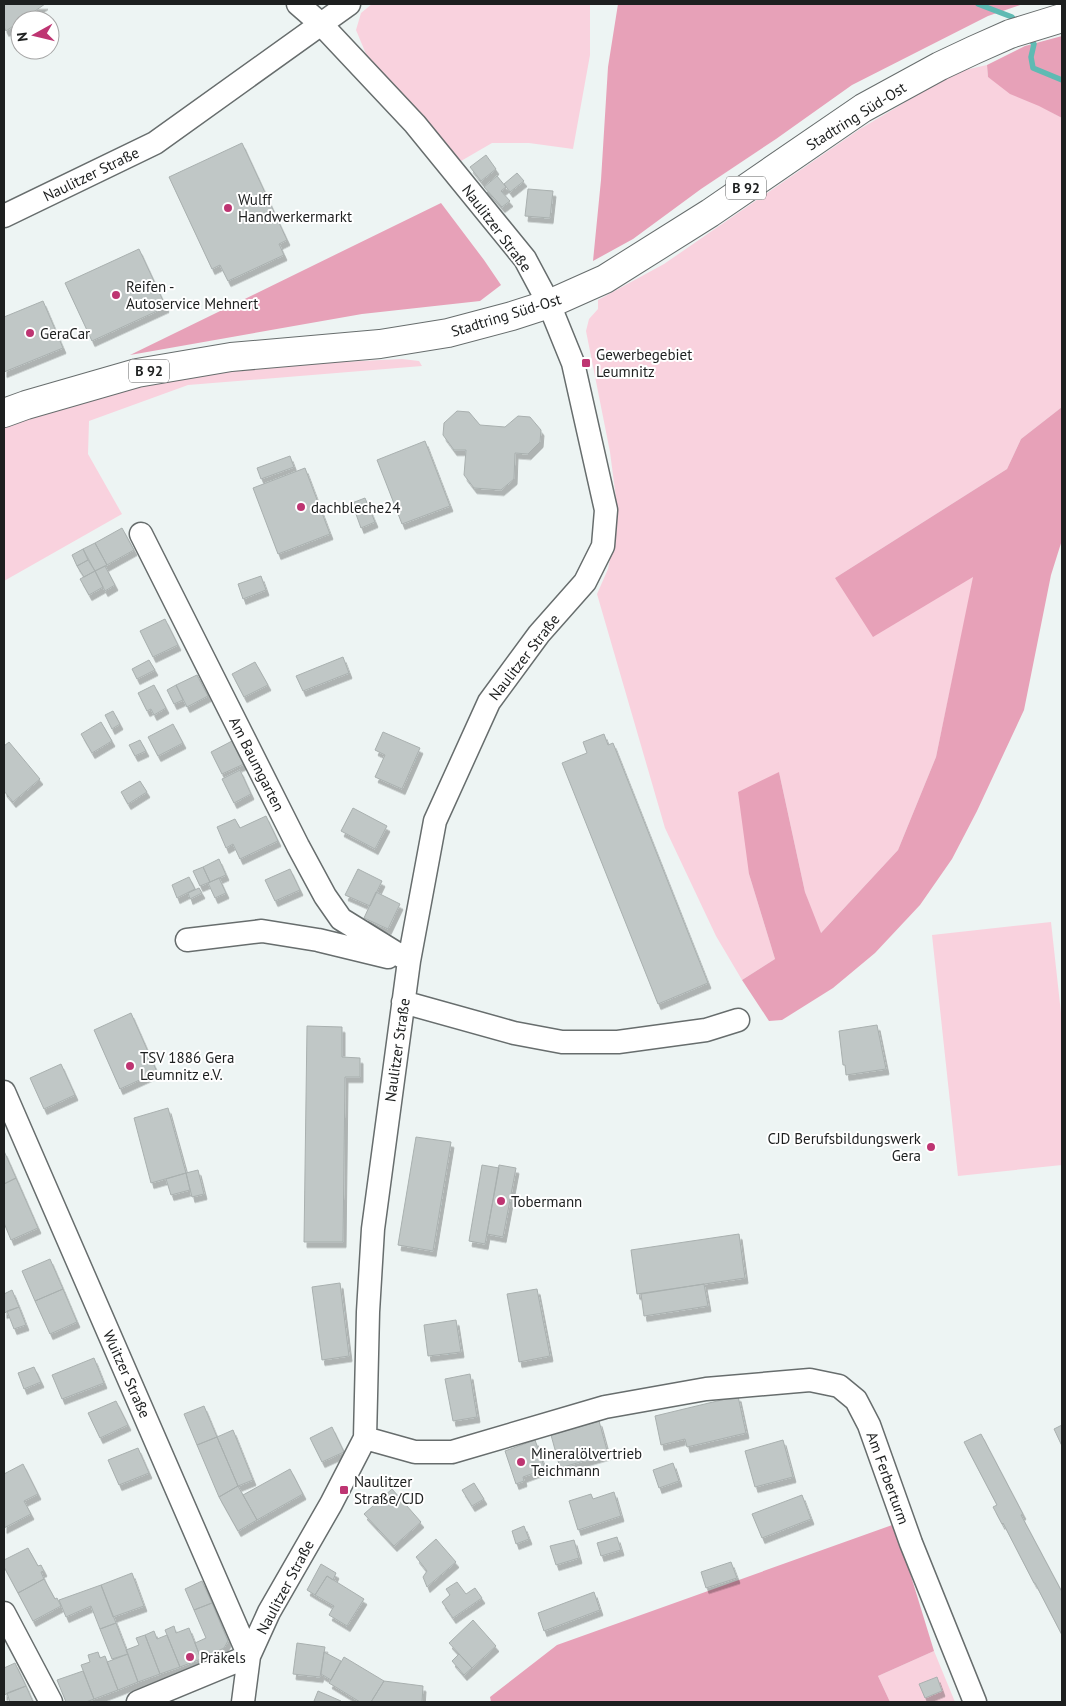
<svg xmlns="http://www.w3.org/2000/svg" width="1066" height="1706" viewBox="0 0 1066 1706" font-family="'PT Sans',sans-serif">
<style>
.green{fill:#f9d2de}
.forest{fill:#e7a1b8}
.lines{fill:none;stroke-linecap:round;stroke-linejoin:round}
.stream{stroke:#5fbab3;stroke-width:5.5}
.building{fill:#c0c7c6;stroke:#a9b0af;filter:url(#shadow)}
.street-casing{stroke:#676d6d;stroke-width:25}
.primary-casing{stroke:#676d6d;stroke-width:30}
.street{stroke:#fff;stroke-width:22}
.primary{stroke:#fff;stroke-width:28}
.poi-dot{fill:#be3572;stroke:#fff;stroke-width:2}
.labels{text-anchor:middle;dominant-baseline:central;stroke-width:4;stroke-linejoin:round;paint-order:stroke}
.shield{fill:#fff;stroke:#616262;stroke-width:1}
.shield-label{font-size:14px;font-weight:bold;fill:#1d1f1f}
.street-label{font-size:15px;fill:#1d1f1f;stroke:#fff}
.poi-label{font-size:15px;fill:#1d1f1f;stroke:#fff;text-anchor:start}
</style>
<defs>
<filter id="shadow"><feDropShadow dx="3" dy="5.5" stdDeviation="0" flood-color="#0004"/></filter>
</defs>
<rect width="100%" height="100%" fill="#edf4f3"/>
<!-- green -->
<path class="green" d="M372,4H590V55L573,149L529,143H492L461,161L366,54L356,30L361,13Z
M987,65L988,77L1062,118V407L1021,439L1007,469L835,578L974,576L936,757L898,850L820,934L805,892L779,772L749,874L775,959L742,980L716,936L665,828L597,594L608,569L615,534L616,498L610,452L586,331L589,319L598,309V300L664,264L860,129L956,72Z
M402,359L419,361L422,366L188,385L89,421L88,454L122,514L4,581V421L179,374L299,364Z
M1051,922L1062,1022V1165L958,1176L932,935Z
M934,1651L955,1702H890L878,1676Z"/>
<!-- forest -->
<path class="forest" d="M618,4H1023L988,16L852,85L776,139L701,189L633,239L593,261L601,180L608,67Z
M1062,36V118L1039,106L1010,94L988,77L987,65L1025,46Z
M441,203L484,260L501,285L480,301L362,314L130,355Z
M1062,407V540L1051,575L1024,710L977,811L952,859L920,905L875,953L833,988L782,1020L769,1021L742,980L775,959L749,874L738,792L779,772L805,892L821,933L898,850L936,757L973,577L873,637L835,578L1007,469L1021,439Z
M895,1524L934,1651L878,1676L890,1702H491L490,1697L557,1645Z"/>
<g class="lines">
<!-- stream -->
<path class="stream" d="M978,4L1012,17L1017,24
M1028,37L1034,44L1031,57L1033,68L1062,80"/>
</g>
<!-- building -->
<path class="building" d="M4,4H45L6,31L4,27Z
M242,143L287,240L279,244L284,255L228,281L220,265L212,269L169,177Z
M486,155L496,169L481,181L470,167Z
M517,173L524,181L510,192L504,184Z
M497,176L506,187L501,191L510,201L502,207L484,187Z
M528,189L553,191L550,218L525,216Z
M139,249L166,307L92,341L65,283Z
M43,301L63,348L4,372V317Z
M457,411L469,412L480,425L505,427L518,416L530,417L541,430L540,442L528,454L515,453L514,479L501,490L474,488L464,475L466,450H454L443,435L444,423Z
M425,441L450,506L402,524L377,460Z
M290,456L294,467L261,479L257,468Z
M305,468L330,534L278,554L253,488Z
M365,498L375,522L361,528L352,503Z
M122,528L134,550L107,565L95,543Z
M95,543L107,565L95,571L83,549Z
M83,549L88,560L77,566L72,555Z
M88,560L95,571L84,577L77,566Z
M105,566L115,585L105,591L95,571Z
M95,571L103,587L89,595L80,579Z
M261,576L266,590L243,599L238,584Z
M165,619L178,645L153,657L140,631Z
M343,657L349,673L303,691L296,676Z
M149,660L155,670L137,679L132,669Z
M255,662L268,685L244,697L232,674Z
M197,675L208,696L187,707L176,685Z
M154,685L166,708L154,715L151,709L147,711L138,693Z
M176,685L183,700L174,704L167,690Z
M113,711L120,724L112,729L105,715Z
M101,722L112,741L92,753L81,734Z
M173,724L183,743L158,756L148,737Z
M383,732L420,748L402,789L375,777L385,755L375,750Z
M604,734L608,745L613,743L708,983L658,1004L562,763L587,753L583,742Z
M140,740L146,751L135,756L129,745Z
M232,741L244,764L222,774L211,752Z
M9,742L40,779L13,802L4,791V746Z
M240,770L251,794L234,803L222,779Z
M140,781L147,792L128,804L121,792Z
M353,808L387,826L375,849L341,831Z
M266,816L278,841L240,859L233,844L226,848L217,827L235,819L240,828Z
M219,859L226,875L210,882L203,867Z
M203,867L210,882L200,886L193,871Z
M290,869L300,890L275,901L265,880Z
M358,869L382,881L370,906L345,895Z
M189,877L195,889L177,898L172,885Z
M219,878L226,893L215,898L208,883Z
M199,888L202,893L190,899L188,893Z
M376,892L400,904L388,929L364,918Z
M131,1013L157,1072L120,1089L94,1030Z
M877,1025L886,1069L846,1075L845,1065H843L839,1031Z
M307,1026L342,1027V1057L360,1058V1077H345L343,1242H304Z
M61,1064L75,1095L44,1109L30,1078Z
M168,1108L186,1173L151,1183L134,1118Z
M416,1137L451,1142L433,1251L398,1245Z
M4,1151L16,1178L4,1184Z
M482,1165L499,1168L485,1244L469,1241Z
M499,1165L516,1168L503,1237L487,1234Z
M198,1170L204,1194L192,1197L186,1173Z
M186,1173L190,1190L171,1195L166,1179Z
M16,1178L38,1228L11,1240L4,1223V1184Z
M739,1234L745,1278L637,1294L631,1250Z
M50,1259L63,1289L35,1301L22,1271Z
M340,1283L349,1356L322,1360L312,1287Z
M704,1284L708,1306L644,1316L641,1294Z
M63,1289L77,1322L50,1334L35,1301Z
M537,1289L550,1356L519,1362L507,1294Z
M12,1290L19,1307L4,1313V1294Z
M19,1307L26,1325L14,1329L7,1311Z
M456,1320L461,1352L428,1356L424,1325Z
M94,1358L104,1383L62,1399L52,1375Z
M34,1367L41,1382L24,1389L18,1373Z
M470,1374L477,1417L453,1421L445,1379Z
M738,1396L746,1433L687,1447L685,1439L661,1445L655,1416Z
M116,1401L128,1425L100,1438L88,1413Z
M204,1406L217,1437L197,1445L184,1414Z
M599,1421L608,1454L560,1468L551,1435Z
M1062,1425V1446L1054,1429Z
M332,1427L344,1452L322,1462L310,1438Z
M233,1430L253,1480L238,1486L217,1437Z
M981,1434L1023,1514L1021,1515L1062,1592V1635L1035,1583H1034L1003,1523L1002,1524L993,1507L997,1505L964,1442Z
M217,1437L238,1486L219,1497L197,1445Z
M535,1440L545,1469L523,1477L524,1481L516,1484L505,1451Z
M783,1440L793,1477L755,1487L745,1451Z
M138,1448L149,1473L119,1485L108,1460Z
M673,1463L679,1481L659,1488L653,1470Z
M23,1464L38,1494L24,1501L31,1514L4,1528V1474Z
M290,1469L303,1494L257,1520L243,1495Z
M474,1483L484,1499L472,1506L462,1490Z
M238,1486L257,1520L238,1531L219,1497Z
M392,1489L421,1522L394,1546L364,1514Z
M614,1492L621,1516L578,1530L569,1501L591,1494L593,1499Z
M802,1495L811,1519L762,1538L752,1514Z
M524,1526L529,1539L516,1544L512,1531Z
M617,1537L621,1550L601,1556L597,1543Z
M436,1539L456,1562L427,1587L423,1577L427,1571L416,1557Z
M574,1540L579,1558L556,1565L550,1546Z
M28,1548L38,1566L41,1565L44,1571L41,1572L44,1579L18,1593L4,1567V1560Z
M731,1562L737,1578L706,1588L701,1572Z
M321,1564L336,1573L333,1580L327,1576L315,1595L307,1590Z
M132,1573L144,1606L113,1617L101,1585Z
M327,1576L364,1599L347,1626L329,1615L334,1606L315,1595Z
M44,1579L55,1599L57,1598L61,1606L33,1621L18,1593Z
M202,1581L212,1603L194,1610L185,1589Z
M457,1582L466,1594L475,1588L482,1598L453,1618L442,1602L450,1595L446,1589Z
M101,1585L116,1623L100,1629L91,1606L66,1617L59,1600Z
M594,1592L600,1610L544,1631L538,1613Z
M212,1603L228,1641L224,1648L201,1659L195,1643L206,1638L194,1610Z
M473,1620L496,1646L472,1668L449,1643Z
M116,1623L128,1654L112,1659L100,1629Z
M174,1626L176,1633L189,1628L201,1659L180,1667L165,1630Z
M154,1631L157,1639L167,1635L180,1667L160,1674L145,1635Z
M145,1635L160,1674L138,1682L126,1650L139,1645L136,1638Z
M297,1643L325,1647L320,1677L293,1674Z
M98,1652L100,1658L105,1656L118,1690L94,1699L81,1665L90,1662L88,1655Z
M324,1652L341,1661L331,1680L321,1674Z
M128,1654L138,1682L118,1690L107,1662Z
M459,1654L472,1668L464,1675L452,1661Z
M344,1657L384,1681L371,1702H360L329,1683Z
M15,1663L26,1686L4,1695V1668Z
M83,1671L94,1699L86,1702H66L57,1680Z
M937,1677L942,1691L925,1698L919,1684Z
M384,1681L423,1686L422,1702H371Z
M26,1686L33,1702H10L7,1693Z
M318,1691L341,1701V1702H318L314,1701Z"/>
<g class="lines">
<defs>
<path id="street" d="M4,216L155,143L349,4
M141,534L298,846L325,896L341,919L409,961
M187,940L262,931L318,940L388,957
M403,1002L514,1033L562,1042H618L706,1030L738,1020
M4,1092L249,1656
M365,1438L415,1452H452L605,1407L706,1389L810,1380L839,1386L856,1400L869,1425L911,1543L975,1702
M4,1613L51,1702
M138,1702L249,1656
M243,1702L249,1656L269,1612L331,1504L365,1438L368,1312L373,1229L409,961L435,821L489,702L539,634L585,582L603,546L606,510L573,363L549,304L525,259L415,124L321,24L298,4"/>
<path id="primary" d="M4,413L26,405L137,373L231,357L380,344L448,333L512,316L549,304L605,279L710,213L863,108L940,66L974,50L1010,34L1062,18"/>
</defs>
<!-- street casing -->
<use href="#street" class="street-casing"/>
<!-- primary casing -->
<use href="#primary" class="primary-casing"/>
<!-- street -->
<use href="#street" class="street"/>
<!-- primary -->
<use href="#primary" class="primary"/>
</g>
<!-- markers -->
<g class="poi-dot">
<circle cx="228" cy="208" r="5"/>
<circle cx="116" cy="295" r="5"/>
<circle cx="30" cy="333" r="5"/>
<rect x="581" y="358" width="10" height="10" rx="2.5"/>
<circle cx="301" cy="507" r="5"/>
<circle cx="130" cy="1066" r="5"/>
<circle cx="931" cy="1147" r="5"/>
<circle cx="501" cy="1201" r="5"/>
<circle cx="521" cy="1462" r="5"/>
<rect x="339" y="1485" width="10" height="10" rx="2.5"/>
<circle cx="190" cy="1657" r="5"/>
</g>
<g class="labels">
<!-- shield labels -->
<g class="shield">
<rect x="726" y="176.5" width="40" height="23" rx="4"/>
<rect x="129" y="359.5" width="40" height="23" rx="4"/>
</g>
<g class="shield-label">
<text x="746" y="188">B 92</text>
<text x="149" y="371">B 92</text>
</g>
<!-- street labels -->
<g class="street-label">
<text transform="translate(856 116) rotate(-32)">Stadtring Süd-Ost</text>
<text transform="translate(91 174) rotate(-26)">Naulitzer Straße</text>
<text transform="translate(497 228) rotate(53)">Naulitzer Straße</text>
<text transform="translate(506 315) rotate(-17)">Stadtring Süd-Ost</text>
<text transform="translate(524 657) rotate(-52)">Naulitzer Straße</text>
<text transform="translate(257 764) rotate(63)">Am Baumgarten</text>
<text transform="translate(397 1050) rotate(-82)">Naulitzer Straße</text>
<text transform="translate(127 1374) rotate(66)">Wuitzer Straße</text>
<text transform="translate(888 1478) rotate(70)">Am Ferberturm</text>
<text transform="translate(285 1587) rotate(-62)">Naulitzer Straße</text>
</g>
<!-- poi labels -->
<g class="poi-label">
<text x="238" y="199">Wulff<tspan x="238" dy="17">Handwerkermarkt</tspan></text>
<text x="126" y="286">Reifen -<tspan x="126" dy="17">Autoservice Mehnert</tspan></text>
<text x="40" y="333">GeraCar</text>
<text x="596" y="354">Gewerbegebiet<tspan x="596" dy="17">Leumnitz</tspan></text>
<text x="311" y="507">dachbleche24</text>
<text x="140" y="1057">TSV 1886 Gera<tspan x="140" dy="17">Leumnitz e.V.</tspan></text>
<text x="921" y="1138" text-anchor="end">CJD Berufsbildungswerk<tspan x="921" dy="17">Gera</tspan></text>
<text x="511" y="1201">Tobermann</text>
<text x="531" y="1453">Mineralölvertrieb<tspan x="531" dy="17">Teichmann</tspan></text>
<text x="354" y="1481">Naulitzer<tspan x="354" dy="17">Straße/CJD</tspan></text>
<text x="200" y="1657">Präkels</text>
</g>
</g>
<!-- border -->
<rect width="1066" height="1706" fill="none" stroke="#1d1f1f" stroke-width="10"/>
<!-- north arrow -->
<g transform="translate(35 35) rotate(262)"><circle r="24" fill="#ffffff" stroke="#a5a5a5"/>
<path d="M0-4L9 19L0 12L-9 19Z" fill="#be3572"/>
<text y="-8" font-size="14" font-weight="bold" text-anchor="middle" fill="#1d1f1f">N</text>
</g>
</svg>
